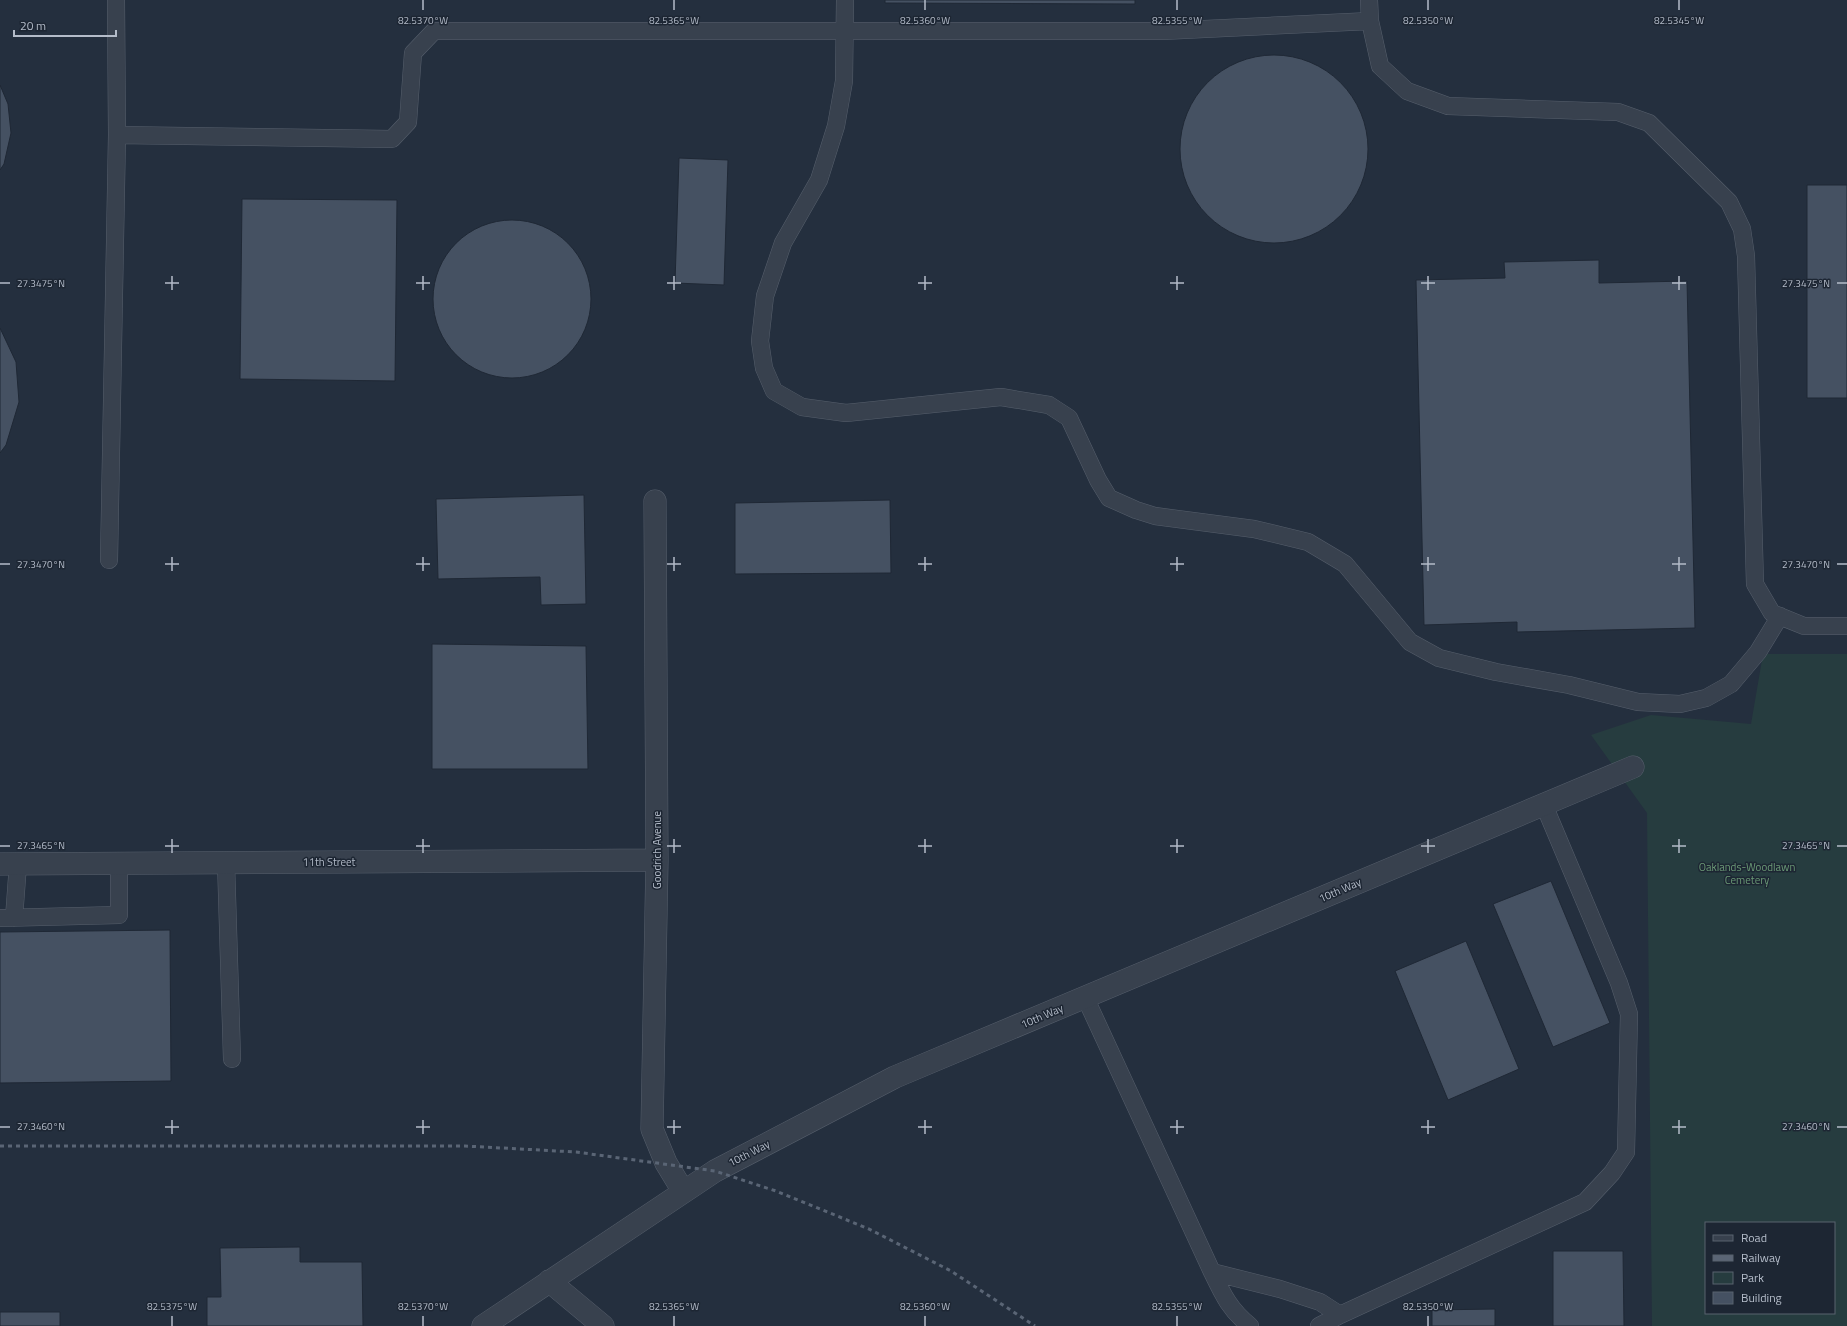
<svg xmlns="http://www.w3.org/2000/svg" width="1847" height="1326" viewBox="0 0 1847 1326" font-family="'Titillium Web',sans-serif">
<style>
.green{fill:#263c3f;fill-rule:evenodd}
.building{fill:#455162;stroke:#1f2835}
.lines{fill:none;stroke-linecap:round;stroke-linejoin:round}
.service-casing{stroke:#565f6c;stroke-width:18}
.minor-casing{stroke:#565f6c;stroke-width:23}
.service{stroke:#38414e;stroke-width:17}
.minor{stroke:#38414e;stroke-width:22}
.rail{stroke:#5a6575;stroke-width:3;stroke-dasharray:4 4;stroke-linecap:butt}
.ticks{fill:none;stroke:#b4bcc9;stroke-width:1.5}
.labels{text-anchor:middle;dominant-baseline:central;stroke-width:3;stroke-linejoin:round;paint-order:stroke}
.street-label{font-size:11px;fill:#b4bcc9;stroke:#1d2633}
.park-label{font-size:11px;fill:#6b9a76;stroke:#1d2633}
.ticks-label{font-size:10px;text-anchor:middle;fill:#b4bcc9;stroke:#1d2633;stroke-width:3;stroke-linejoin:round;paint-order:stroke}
</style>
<rect width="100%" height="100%" fill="#242f3e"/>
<!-- green -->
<path class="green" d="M1763,654H1847V1326H1652L1647,813L1591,735L1651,715L1751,724ZM1706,1223H1834V1313H1706Z"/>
<!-- building -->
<path class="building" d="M885,0H1135V4L885,3Z
M1180 149a94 94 0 1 1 188 0a94 94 0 1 1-188 0Z
M0,85L8,104L11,133L4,164L0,170Z
M679,158L728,160L724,285L675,283Z
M1807,185H1847V398H1807Z
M242,199L397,200L395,381L240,379Z
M433 299a79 79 0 1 1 158 0a79 79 0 1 1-158 0Z
M1599,260V283L1687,281L1695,628L1517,632V622L1424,625L1416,280L1505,278L1504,262Z
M0,328L16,362L19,402L6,445L0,453Z
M584,495L586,604L541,605L540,577L438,579L436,499Z
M890,500L891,573L735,574V503Z
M432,644L586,646L588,769H432Z
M1551,881L1610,1023L1553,1047L1493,904Z
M170,930L171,1081L0,1083V932Z
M1466,941L1519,1069L1448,1100L1395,971Z
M300,1247V1262H362L363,1326H207V1297H221L220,1248Z
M1553,1251H1623L1624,1326H1553Z
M1495,1309V1326H1432V1310Z
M0,1312H60V1326H0Z"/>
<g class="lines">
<defs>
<path id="service" d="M845,0L844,81L836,126L819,180L783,243L765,296L760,341L764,368L774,391L802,407L846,413L1001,397L1049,405L1069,418L1098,480L1109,498L1136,510L1155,516L1254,529L1308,542L1345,564L1410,642L1439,658L1496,672L1569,685L1638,702L1680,704L1706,698L1731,684L1758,652L1780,616
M1369,0L1370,21L1380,66L1407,91L1448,106L1618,112L1649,123L1729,202L1742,229L1746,256L1755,584L1772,613L1804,626H1847
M117,135L392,139L408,122L413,53L434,31H1163L1370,21
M109,560L117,135L116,0
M226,862L232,1059
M0,918L119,915V863
M14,918L18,864
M1085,997L1212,1272
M1250,1326C1230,1310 1223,1295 1212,1272L1280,1289L1320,1302L1340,1315
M1319,1326L1340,1315L1585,1202L1612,1173L1626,1152L1629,1014L1619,983L1544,805"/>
<path id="minor" d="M655,501L657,860L652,1129L666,1163L683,1191
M0,864L657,860
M549,1281L603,1326
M483,1326L715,1171L895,1077L1633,767"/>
</defs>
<!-- service casing -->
<use href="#service" class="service-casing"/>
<!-- minor casing -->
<use href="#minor" class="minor-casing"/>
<!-- service -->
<use href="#service" class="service"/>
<!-- minor -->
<use href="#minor" class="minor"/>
<!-- rail -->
<path class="rail" d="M0,1146H465L576,1152L715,1171L776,1191L869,1229L951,1271L1035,1326"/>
</g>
<!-- ticks -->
<path class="ticks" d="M423,0V10M674,0V10M925,0V10M1177,0V10M1428,0V10M1679,0V10M172,276V290M423,276V290M674,276V290M925,276V290M1177,276V290M1428,276V290M1679,276V290M0,283H10M165,283H179M416,283H430M667,283H681M918,283H932M1170,283H1184M1421,283H1435M1672,283H1686M1837,283H1847M172,557V571M423,557V571M674,557V571M925,557V571M1177,557V571M1428,557V571M1679,557V571M0,564H10M165,564H179M416,564H430M667,564H681M918,564H932M1170,564H1184M1421,564H1435M1672,564H1686M1837,564H1847M172,839V853M423,839V853M674,839V853M925,839V853M1177,839V853M1428,839V853M1679,839V853M0,846H10M165,846H179M416,846H430M667,846H681M918,846H932M1170,846H1184M1421,846H1435M1672,846H1686M1837,846H1847M172,1120V1134M423,1120V1134M674,1120V1134M925,1120V1134M1177,1120V1134M1428,1120V1134M1679,1120V1134M0,1127H10M165,1127H179M416,1127H430M667,1127H681M918,1127H932M1170,1127H1184M1421,1127H1435M1672,1127H1686M1837,1127H1847M172,1316V1326M423,1316V1326M674,1316V1326M925,1316V1326M1177,1316V1326M1428,1316V1326"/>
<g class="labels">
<!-- street labels -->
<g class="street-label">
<text transform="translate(657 850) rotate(-90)">Goodrich Avenue</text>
<text x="329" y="862">11th Street</text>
<text transform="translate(1340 890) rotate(-23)">10th Way</text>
<text transform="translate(1042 1016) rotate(-23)">10th Way</text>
<text transform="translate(749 1153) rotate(-27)">10th Way</text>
</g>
<!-- park labels -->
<g class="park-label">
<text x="1747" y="867">Oaklands-Woodlawn<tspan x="1747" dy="13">Cemetery</tspan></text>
</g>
</g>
<g class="ticks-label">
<text x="423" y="24">82.5370°W</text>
<text x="674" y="24">82.5365°W</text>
<text x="925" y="24">82.5360°W</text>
<text x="1177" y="24">82.5355°W</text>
<text x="1428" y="24">82.5350°W</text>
<text x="1679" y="24">82.5345°W</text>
<text x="41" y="287">27.3475°N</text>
<text x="1806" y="287">27.3475°N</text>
<text x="41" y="568">27.3470°N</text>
<text x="1806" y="568">27.3470°N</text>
<text x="41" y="849">27.3465°N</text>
<text x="1806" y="849">27.3465°N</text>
<text x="41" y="1130">27.3460°N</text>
<text x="1806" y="1130">27.3460°N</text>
<text x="172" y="1310">82.5375°W</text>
<text x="423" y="1310">82.5370°W</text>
<text x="674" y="1310">82.5365°W</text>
<text x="925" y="1310">82.5360°W</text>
<text x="1177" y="1310">82.5355°W</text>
<text x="1428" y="1310">82.5350°W</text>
</g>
<!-- legend -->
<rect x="1705" y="1222" width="130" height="92" fill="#1d2633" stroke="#59626f"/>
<rect x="1713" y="1235" width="20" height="6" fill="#38414e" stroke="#59626f"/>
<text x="1741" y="1242" font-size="12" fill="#b4bcc9">Road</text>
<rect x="1713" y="1255" width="20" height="6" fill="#5a6575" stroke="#59626f"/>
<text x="1741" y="1262" font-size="12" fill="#b4bcc9">Railway</text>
<rect x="1713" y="1272" width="20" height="12" fill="#263c3f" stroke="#59626f"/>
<text x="1741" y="1282" font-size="12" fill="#b4bcc9">Park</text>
<rect x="1713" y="1292" width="20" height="12" fill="#455162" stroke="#59626f"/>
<text x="1741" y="1302" font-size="12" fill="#b4bcc9">Building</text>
<!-- scale -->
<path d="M14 30v6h102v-6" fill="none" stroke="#b4bcc9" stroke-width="2"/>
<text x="20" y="30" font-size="12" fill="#b4bcc9" stroke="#1d2633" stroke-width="3" paint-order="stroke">20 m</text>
</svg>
